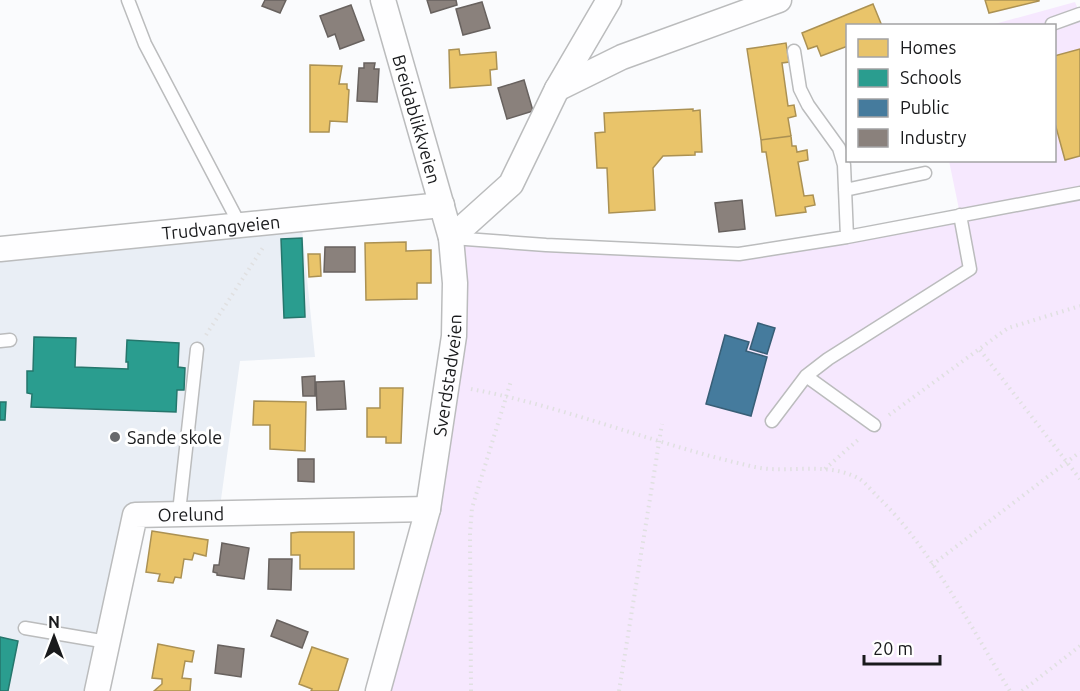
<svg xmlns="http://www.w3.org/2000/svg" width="1080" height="691" viewBox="0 0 1080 691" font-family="Ubuntu,sans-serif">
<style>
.built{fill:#e9eef5}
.green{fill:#f6e8fe}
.homes{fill:#e9c46a;stroke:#ab9153;stroke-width:1.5}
.schools{fill:#2a9d8f;stroke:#25766c;stroke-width:1.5}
.public{fill:#457b9d;stroke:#385e76;stroke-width:1.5}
.industry{fill:#8a817c;stroke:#68625f;stroke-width:1.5}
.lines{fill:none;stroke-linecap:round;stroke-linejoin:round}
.lane-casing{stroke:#bbbcbd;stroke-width:15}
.street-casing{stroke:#bbbcbd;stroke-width:27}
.path{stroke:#e0e0e1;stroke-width:4;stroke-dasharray:1.5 4.5;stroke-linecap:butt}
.lane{stroke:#fefeff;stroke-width:12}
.street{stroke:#fefeff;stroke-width:24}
.poi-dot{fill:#68696b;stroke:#fff;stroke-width:2}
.labels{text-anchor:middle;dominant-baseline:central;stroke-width:6;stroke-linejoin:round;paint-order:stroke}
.street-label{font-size:18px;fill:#191a1c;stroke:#fff}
.poi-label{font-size:18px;fill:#191a1c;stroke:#fff;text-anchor:start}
</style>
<rect width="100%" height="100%" fill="#fafbfd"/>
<!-- built -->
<path class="built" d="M301,219L315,357L240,361L219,514L135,515L97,691H0V245Z"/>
<!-- green -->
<path class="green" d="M1075,2L1080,14V691H378L428,509L451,238L739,254L960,214L949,161L1054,160V26L991,25Z"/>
<!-- homes -->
<path class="homes" d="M985,0H1039V1L989,13Z
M873,4L882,26H848V46L821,56L817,46L808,49L802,33Z
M786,43L789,62L782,63L788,106L794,105L796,116L788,118L791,136L761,140L747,49Z
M459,49L460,55L496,52L497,69L490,70L491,85L450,88L449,50Z
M1080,49V156L1065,160L1054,120V56Z
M310,65L342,66L339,84H347V89L349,90L347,122L330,121L329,132H310Z
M693,109V111L700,110L702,152H695V155L663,156L653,168L655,210L609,213L607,168H597L595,133L605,132L604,113Z
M791,136L792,146H796L797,152L807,150L808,160L798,162L804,196L813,195L815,205L805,207L806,212L776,216L766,152H762L761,140Z
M406,242V251L431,250V283H417V299L366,300L365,243Z
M308,254H320L321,276L309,277Z
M380,388H403L401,443H386V437H367V408H380Z
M254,401L306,402L305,451L270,449V425H253Z
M152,531L208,540L206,556L194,553L192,560L184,559L181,578L175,577L173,583L158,581L160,574L146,572Z
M300,532H354V569H300V555H291V533Z
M158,644L194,651L192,662L185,661L182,678L191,679L190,691H154L162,684V679L152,678Z
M312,647L348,659L338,691H311L312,689L299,684Z"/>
<!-- schools -->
<path class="schools" d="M302,238L305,317L284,318L281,239Z
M34,337L76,338L75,367L128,369V362H126L127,340L179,343L178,367L185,368L184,390H177L176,412L31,407L32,394L27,393V371H33Z
M0,402H6L5,420H0Z
M0,637L18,641L8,691H0Z"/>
<!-- public -->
<path class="public" d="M758,323L775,328L767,354L750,349Z
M725,335L749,342L746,351L767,357L751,416L706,404Z"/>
<!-- industry -->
<path class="industry" d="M265,0H286L280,13L262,6Z
M427,0H456L457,5L431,13Z
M482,2L490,28L463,35L456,9Z
M351,5L364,40L340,49L335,34L328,37L320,16Z
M364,63H375L374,69H379L377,102L357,101L359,68H364Z
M524,80L533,111L507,119L498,88Z
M742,200L745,229L719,232L715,203Z
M325,247H355V272H324Z
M315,376V396H303L302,377Z
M344,381L346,409L317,410L316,382Z
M298,459H314V482L298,481Z
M222,543L249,548L244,579L217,575V573L213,572L214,565H219Z
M269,559H292L291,590L268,589Z
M277,620L308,632L302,648L271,636Z
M218,645L244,649L241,677L215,673Z"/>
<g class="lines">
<defs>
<path id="lane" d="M128,0L145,44L240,225
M1052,24L1080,14
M794,51L800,89L808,105L839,148L844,165L847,237
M845,190L925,173
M452,238L546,245L739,254L847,237L1080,193
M0,341L10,340
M806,376L874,425
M772,421L806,376L828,359L970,269L960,215
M179,512L197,349
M25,628L107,642"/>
<g id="street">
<path d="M557,89L622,57L779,0"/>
<path d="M451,238L511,184L557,89L609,0"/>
<path id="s1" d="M0,249L442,205"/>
<path id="s2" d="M97,691L135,515L428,509"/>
<path id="s3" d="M378,691L428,509L454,336L455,283L451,238L383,0"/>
</g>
</defs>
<!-- lane casing -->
<use href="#lane" class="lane-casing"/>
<!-- street casing -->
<use href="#street" class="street-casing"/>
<!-- path -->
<path class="path" d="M206,335L264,246
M980,350L1080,479
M471,389C567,407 659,446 755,467C788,474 825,461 858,478C865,482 872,491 878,497C931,548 971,628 1010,691
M889,415L1008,328L1080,306
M825,469L860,438
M932,565L1080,452
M471,691L470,533L472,508L511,381
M619,691L662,424
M1022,691L1080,646"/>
<!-- lane -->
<use href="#lane" class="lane"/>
<!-- street -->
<use href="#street" class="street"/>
</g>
<!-- markers -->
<circle class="poi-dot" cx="115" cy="437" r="6"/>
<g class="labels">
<!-- street labels -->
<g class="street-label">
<text transform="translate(417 119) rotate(74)">Breidablikkveien</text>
<text stroke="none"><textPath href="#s1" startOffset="222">Trudvangveien</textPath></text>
<text stroke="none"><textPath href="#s3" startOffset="324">Sverdstadveien</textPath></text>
<text stroke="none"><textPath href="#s2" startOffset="236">Orelund</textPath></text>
</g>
<!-- poi labels -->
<g class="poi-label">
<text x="127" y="437">Sande skole</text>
</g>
</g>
<!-- legend -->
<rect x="846" y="24" width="210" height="138" fill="#ffffff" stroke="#a3a3a4" stroke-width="1.5"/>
<rect x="858" y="39" width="30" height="18" fill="#e9c46a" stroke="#a3a3a4" stroke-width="1.5"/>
<text x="900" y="54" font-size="18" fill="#191a1c">Homes</text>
<rect x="858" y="69" width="30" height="18" fill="#2a9d8f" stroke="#a3a3a4" stroke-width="1.5"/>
<text x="900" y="84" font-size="18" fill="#191a1c">Schools</text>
<rect x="858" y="99" width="30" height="18" fill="#457b9d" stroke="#a3a3a4" stroke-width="1.5"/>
<text x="900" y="114" font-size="18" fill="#191a1c">Public</text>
<rect x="858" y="129" width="30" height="18" fill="#8a817c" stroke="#a3a3a4" stroke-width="1.5"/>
<text x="900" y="144" font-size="18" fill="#191a1c">Industry</text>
<!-- north arrow -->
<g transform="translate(54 637)" stroke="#ffffff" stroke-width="4.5" paint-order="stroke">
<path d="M0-4.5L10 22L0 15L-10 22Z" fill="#191a1c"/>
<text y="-9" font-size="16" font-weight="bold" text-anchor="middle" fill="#191a1c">N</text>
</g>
<!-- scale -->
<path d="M864 655v9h76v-9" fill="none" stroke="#191a1c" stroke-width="3"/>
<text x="873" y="655" font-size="18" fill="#191a1c" stroke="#ffffff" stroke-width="4.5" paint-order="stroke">20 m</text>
</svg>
